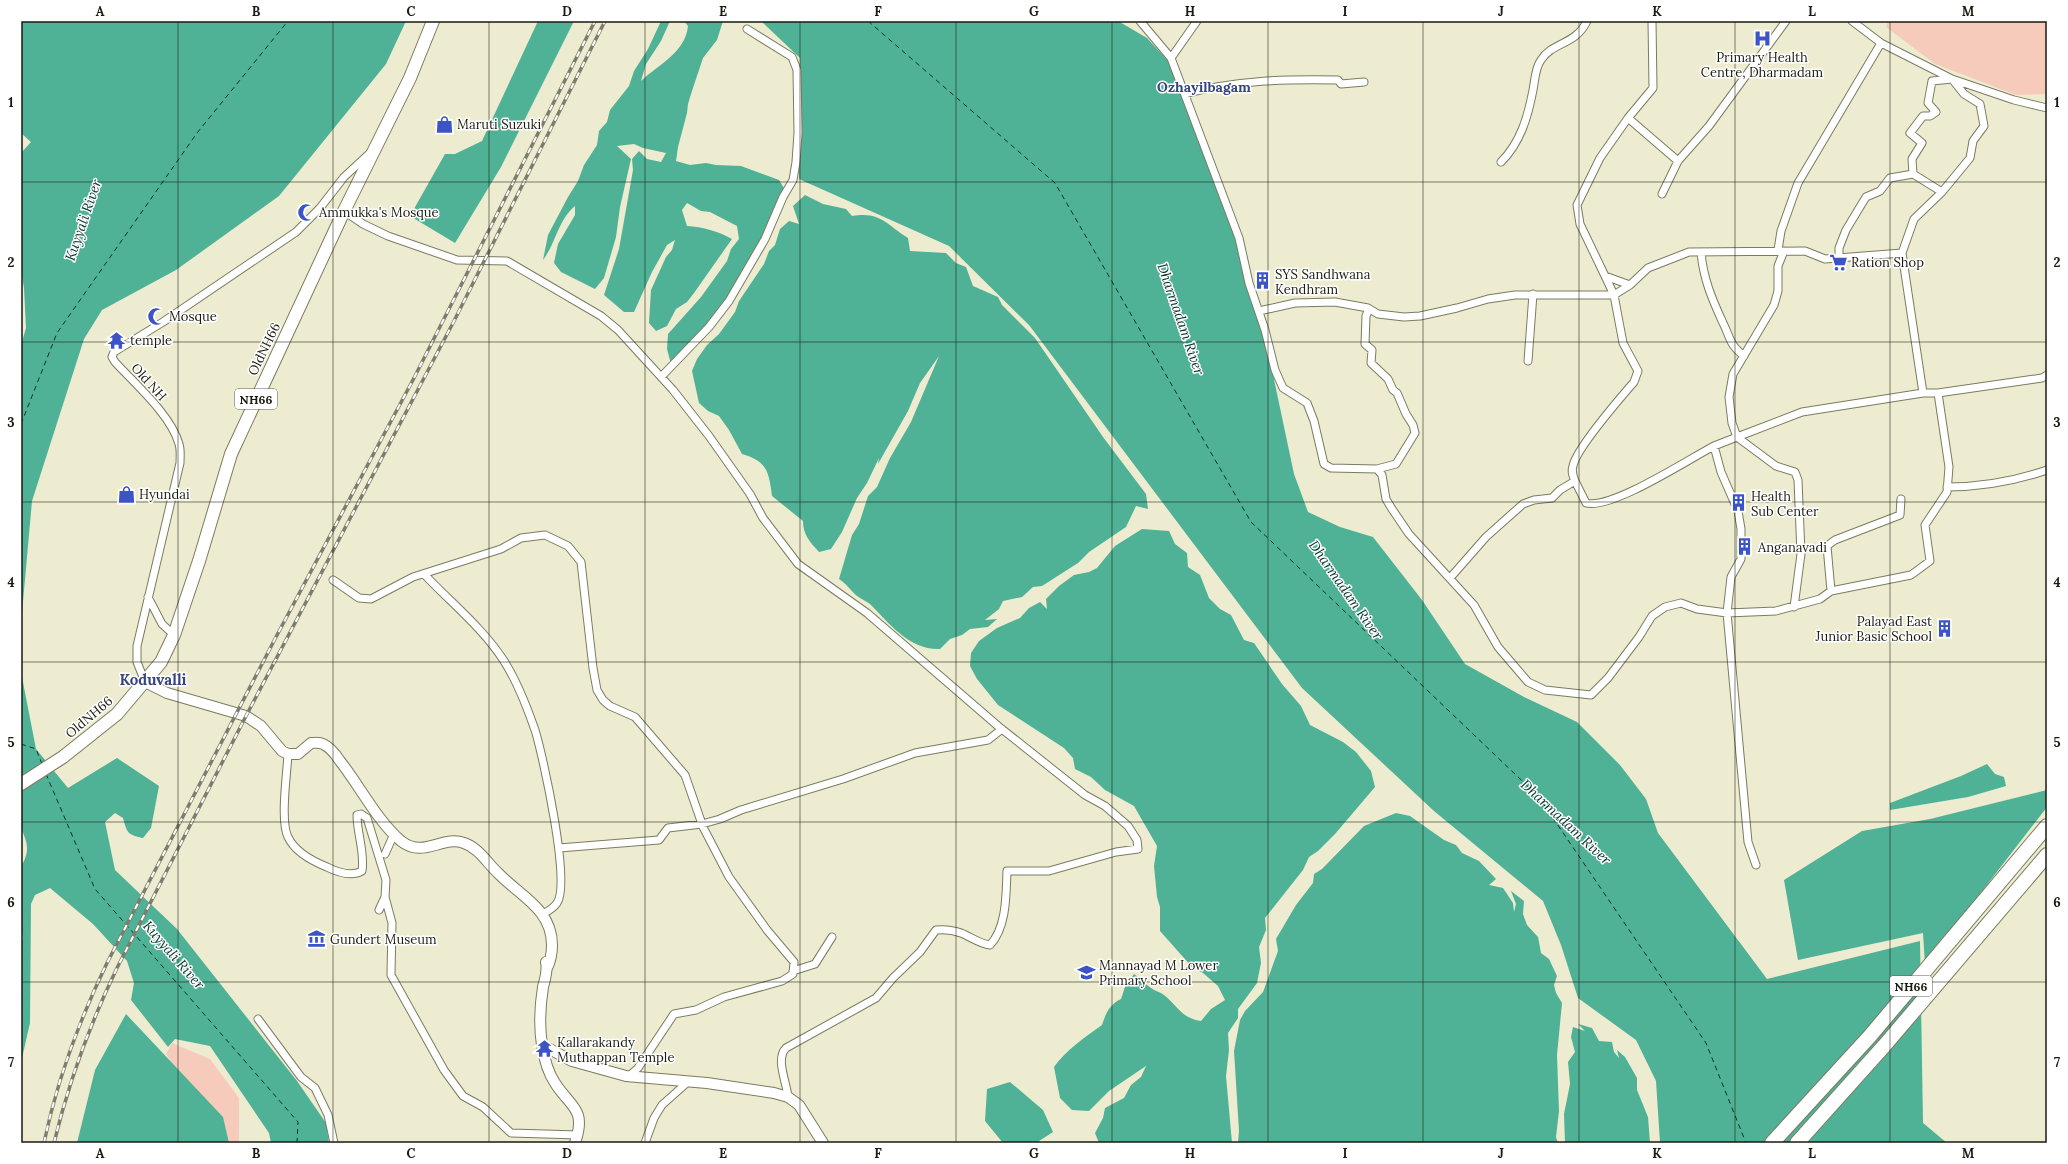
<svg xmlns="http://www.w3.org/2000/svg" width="2068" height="1164" viewBox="0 0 2068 1164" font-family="Lora,serif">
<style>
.green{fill:#f7cbbb}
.water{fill:#4fb196}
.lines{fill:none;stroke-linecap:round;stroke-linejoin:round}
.ferry{stroke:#063429;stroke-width:1;stroke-dasharray:5 4;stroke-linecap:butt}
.street-casing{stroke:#7b7b61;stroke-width:9}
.secondary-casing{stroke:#7b7b61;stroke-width:12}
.primary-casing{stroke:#7b7b61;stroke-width:14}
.highway-casing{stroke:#7b7b61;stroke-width:16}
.street{stroke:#fff;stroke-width:7}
.secondary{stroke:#fff;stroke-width:10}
.primary{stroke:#fff;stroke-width:12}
.highway{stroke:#fff;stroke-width:14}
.rail-casing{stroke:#7e7d6b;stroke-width:3.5}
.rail{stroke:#fff;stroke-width:2;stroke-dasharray:6;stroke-linecap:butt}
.grid{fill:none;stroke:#1a1a10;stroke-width:1;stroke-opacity:0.55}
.labels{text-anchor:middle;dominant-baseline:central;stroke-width:3;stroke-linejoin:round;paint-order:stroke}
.shield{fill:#fff;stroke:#5f5f58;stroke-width:1}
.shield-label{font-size:12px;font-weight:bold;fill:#1a1a10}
.poi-label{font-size:13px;fill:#1a1a10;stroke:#fff;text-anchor:start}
.street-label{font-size:13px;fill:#1a1a10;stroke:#fff}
.neighbourhood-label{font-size:14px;font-weight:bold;fill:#35457f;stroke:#fff}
.water-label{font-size:14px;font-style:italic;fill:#063429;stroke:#fff}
.quarter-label{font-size:15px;font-weight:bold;fill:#35457f;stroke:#fff}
.neatline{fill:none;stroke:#1a1a10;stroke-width:1.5}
.grid-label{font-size:13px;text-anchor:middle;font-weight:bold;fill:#1a1a10}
</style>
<rect width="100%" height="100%" fill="#edecd0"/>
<!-- green -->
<path class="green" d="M1888,21H2047V94L2016,95L1935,64L1886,27Z
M172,1043L210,1059L239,1098V1143H226L166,1054Z"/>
<!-- water -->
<path class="water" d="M21,21H406L386,64L279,196L176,270L102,310L84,339L32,501L21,624V345L26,328L24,288L21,269V153L31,142L21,133Z
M538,21H574L501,167L455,243L410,216L445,154H455L482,141Z
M661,21H670L661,41L646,64L641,81C659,64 685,53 688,26L684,21H723L717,40L703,58L691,94L688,104L687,113L678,147L676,161L690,165L706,163L716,165L741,166L779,180L785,190L757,255L691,350L681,362L671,364L667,349L668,334L701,297L727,261L731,249L739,239L737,226L710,212L701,211L687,203L682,210L687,226C703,227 718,231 732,239L694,293L687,302L676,309L667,326L656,331L649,323L651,290L666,257L672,250L675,240L667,245L652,272L634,312H624L604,295L619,249L633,170L632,159L639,151L647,159L661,162L666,153L643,148L634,144L617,146L631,159L620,207L616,237L604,278L595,289L561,272L554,263L558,244L575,215V206C558,220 556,243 543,260L548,235L568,197L578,181L584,165L597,145L599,131L607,122L610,110L629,86L634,71L648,49Z
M761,21H1118L1147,38L1170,63L1222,199L1238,248L1272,370L1294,474L1308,512L1340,527L1373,537L1422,600L1465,664L1524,697L1577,722L1620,765L1646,799L1658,833L1767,979L1920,941L1923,1123L1947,1143H1660L1656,1081L1636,1040L1578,998L1561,945L1543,901L1434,811L1302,688L1029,325L949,246L799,179L800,58Z
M805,195L823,204L846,209L852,216C880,211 886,224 908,238L910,251L946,253L956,263L966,267L973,286L998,297L1002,305L1035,338L1103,437L1146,494L1148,509L1136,506L1126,527L1089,552L1078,563L1042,586L1033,587L1022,597L1003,601L999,609L985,620L997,619L988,627L970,629L962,635L950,639L940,649C909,650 890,624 870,604C866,601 861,599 857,596C850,590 847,584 839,579L852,535L859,524L868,496L877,487L890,458L911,422L939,356L920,383L908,411L878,464L879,458L867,483L857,498L842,532L831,549L819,552C810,542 803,535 803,521L772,496C769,472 767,461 742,454L729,430L719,416L708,411L699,403L692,371L697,359L707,345L719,334L735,312L739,301L764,264L769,251L775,245L780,229L789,221L799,224L793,206Z
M1142,529L1169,531L1175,544L1187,553L1188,567L1200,575L1209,598L1220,609L1231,615L1244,640L1254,643L1282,684L1301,706L1310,725L1343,742L1356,752L1371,771L1375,787L1335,834L1318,851L1309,857L1303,870L1265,918L1266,930L1259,947L1261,963L1257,983L1238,1009V1018L1228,1033L1229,1050L1226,1076L1232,1143H1099L1095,1133L1103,1118L1105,1108L1124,1098L1131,1085L1141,1077L1146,1066L1109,1091L1089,1111L1072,1110L1060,1098L1054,1067C1067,1049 1084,1038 1102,1025C1106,1013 1109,1005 1121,999L1125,987L1134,974C1140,978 1145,984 1151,988C1155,991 1160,992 1164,995C1179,1007 1181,1018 1201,1021L1211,1009L1225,1000L1218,986L1203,973L1192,967L1160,931V907L1157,897L1154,866L1157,846L1134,806L1105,790L1091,777L1075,769L1073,758L1064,748L998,705L977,679L970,666L971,653L979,641L997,628L1020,618L1029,608L1040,602L1047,609L1046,599L1059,586L1074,575L1089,572L1097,568L1115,546Z
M21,672L36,749L68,788L117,758L159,786L151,828L143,838C127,835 127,832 123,818L115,813L105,822L115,870L177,929L297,1081L326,1123L329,1143H271L269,1133L210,1046L175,1039L168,1047L131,1000L134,983L127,961L93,924L50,888L35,895L31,904L30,1023L22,1058L21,1057V944L23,938L21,926V862L23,863C30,849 27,842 21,828Z
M1987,764L1995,774L2004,777L2006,786L1968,797L1890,810V803L1961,776Z
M2047,790V807L1925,965L1923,933L1798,960L1784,880L1862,831L1930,819Z
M1396,813L1410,816L1444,840L1456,845L1462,853L1479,861L1496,879L1489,885L1503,888L1513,903L1514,912L1516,904L1511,891L1524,901L1523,914L1527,925L1538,937L1541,953L1549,959L1557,976L1554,985L1556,993L1562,1003L1557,1055L1559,1111L1556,1137L1558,1143H1238L1239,1131L1234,1051L1240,1020L1245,1011L1263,992L1278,951L1276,939L1296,905L1313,883L1314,874L1322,869L1364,826Z
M126,1014L223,1117L229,1143H77L95,1070Z
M1578,1024L1592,1028L1599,1041L1612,1042L1614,1052L1619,1058L1617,1050L1625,1057L1637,1078V1090L1648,1117L1650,1143H1565L1564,1114L1570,1084L1568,1062L1575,1052L1571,1037L1573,1027L1585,1031Z
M1010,1082L1043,1110L1053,1132L1036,1143H1003L985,1121L987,1089Z"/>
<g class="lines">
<!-- ferry -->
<path class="ferry" d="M868,21L1055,183L1251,522L1538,796L1706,1043L1746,1143
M21,424L57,333L197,133L288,21
M21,744L36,749L42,764
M46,774L95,889L298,1122L297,1143"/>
<defs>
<path id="street" d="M1140,21L1171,58L1239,238L1249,283L1265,330L1275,370L1283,388L1307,403L1314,421L1324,464L1331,468L1377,469L1382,475L1386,499L1392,509L1409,534L1474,605L1498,647L1528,682L1545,690L1591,695L1608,678L1639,637L1652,616L1665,607L1681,603L1697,609L1727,613L1776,611L1820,599L1831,591L1911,575L1930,561L1925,525L1947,492L1949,467L1938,393L2042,378L2047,375
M1786,21L1709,126L1678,161L1628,118L1600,158L1577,205L1580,224L1605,276L1630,285L1648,268L1689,252L1805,251L1825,259L1902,253L1923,393H1938
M1852,21L1881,43L1952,79L2014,100L2047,108
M1171,58L1197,21
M1185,94C1235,80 1287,79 1338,80L1341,84L1364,82
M1628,118L1653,88L1652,21
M1501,162C1521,142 1528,116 1533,90C1535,80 1535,68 1541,60C1552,42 1576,45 1587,21
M1662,194L1678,161
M344,211L363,224L388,236L457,260L507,261L601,316L618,330L673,390L709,436L750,494L763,518L798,564L867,613L998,726L1085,795L1105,806L1128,826L1137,840L1138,849L1116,852L1049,871H1007C1006,894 1007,927 990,945C980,944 971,937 961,933C953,930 945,929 936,930L920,952L893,978L876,998L786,1048C775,1059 787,1083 788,1097
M1778,250L1781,231L1798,183L1881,43
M1701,252C1703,278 1712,299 1723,323C1731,339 1729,344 1744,356
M1902,253L1914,219L1942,192
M1839,258V248L1846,230L1866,197L1880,191L1890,178L1913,174L1912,159L1922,143L1910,133L1923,116H1930L1936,112L1928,103L1932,81L1952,79L1964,94L1980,104L1984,126L1973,141L1970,158L1942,192L1913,174
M1369,309L1366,316L1365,344L1372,350L1371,363L1388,379L1393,390L1397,393L1406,414L1413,425L1415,433L1396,464L1377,469
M1259,311L1295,303L1335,302L1368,308L1378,314L1404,317L1420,316L1457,308L1488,299L1515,295H1614L1630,285
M1528,361L1533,294
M661,377L709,327L729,301L765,239L783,197L793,180L796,162L798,133L797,70L792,57L747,29
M1575,481L1586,503C1611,510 1689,459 1714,446
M1947,487C1981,487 2015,481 2047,470
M424,574C450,602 483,628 504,661C517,681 527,707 535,730C543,756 571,883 557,903C554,908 548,911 543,914
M1450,578L1486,537L1523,504L1534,500L1552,498L1560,490L1575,481C1573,476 1571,472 1573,466C1576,449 1621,397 1634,382L1638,371L1623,343L1614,295L1605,276
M333,580L359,598L371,599L413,577L501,549L521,538L545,535L568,546L581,562L593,668L597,690L603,700L610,706L635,717L685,775L703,827L729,877L767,930L794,962L793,974L782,981L724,997L696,1010L674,1014L638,1068L629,1076
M1831,591L1827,546L1835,540L1900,515L1901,499
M148,597L162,624L174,635
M1794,607L1801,554L1798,480L1795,472L1776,466L1737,437L1802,412L1923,393
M145,682L137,662V646L180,463C180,457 181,450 179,444C171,415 135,384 115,362L112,357L114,352L163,322L296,232L320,208L344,177L370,153
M288,754C287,774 280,821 288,837C295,852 312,861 327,867C337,872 351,877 362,871C365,852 357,834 357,815L361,814L367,818L386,880L385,897L379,910
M559,848L659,840L668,828L702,824L720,819L741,810L843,779L915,753L988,740L1002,729
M385,854L394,834
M1756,865L1748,842L1727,613L1731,577L1741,559V529L1738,511L1721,472L1714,446L1737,437L1732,423L1729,397L1733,374L1774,305L1778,291V266L1784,251
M385,897L392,923L391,975L444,1070L463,1096L483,1107L511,1133L578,1135
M793,971L815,964L832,937
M258,1019L301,1077L315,1088L328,1115L334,1143
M645,1143L654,1118L662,1105L689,1081"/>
<path id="secondary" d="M145,682L167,693L246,716L261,726L282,751L288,754H298L311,743C315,743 319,742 323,744C330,747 336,755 340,761C359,785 378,822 401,841C424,859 442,835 464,843C479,848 487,863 498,873C520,896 552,909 552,945C552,954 551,960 547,968
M546,962C548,971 545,979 543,987C540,1006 539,1026 542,1045L572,1061L626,1076L707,1083L774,1093L788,1097L799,1105L823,1143
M542,1045C544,1058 547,1071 555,1083C570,1107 587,1108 575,1143"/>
<path id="primary" d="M21,784L63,757L117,714L161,662L174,635L199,561L231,454L344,211L410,78L433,21"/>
<path id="highway" d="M1772,1143L1870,1036L2047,826
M1797,1143L1884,1046L2047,855"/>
</defs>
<!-- street casing -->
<use href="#street" class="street-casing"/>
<!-- secondary casing -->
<use href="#secondary" class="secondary-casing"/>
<!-- primary casing -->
<use href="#primary" class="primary-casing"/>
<!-- highway casing -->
<use href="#highway" class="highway-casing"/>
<!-- street -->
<use href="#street" class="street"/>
<!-- secondary -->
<use href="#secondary" class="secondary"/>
<!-- primary -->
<use href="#primary" class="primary"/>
<!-- highway -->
<use href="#highway" class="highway"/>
<defs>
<path id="rail" d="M44,1143C57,1080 79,1021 107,963L276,637L414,378L595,21
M54,1143C69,1081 89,1026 117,968L246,716L453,323L605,21"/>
</defs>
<!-- rail casing -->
<use href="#rail" class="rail-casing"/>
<!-- rail -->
<use href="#rail" class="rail"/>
</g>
<!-- grid -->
<path class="grid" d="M178,21V1143M333,21V1143M489,21V1143M645,21V1143M800,21V1143M956,21V1143M1112,21V1143M1268,21V1143M1423,21V1143M1579,21V1143M1735,21V1143M1890,21V1143M21,182H2047M21,342H2047M21,502H2047M21,662H2047M21,822H2047M21,982H2047"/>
<!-- icons -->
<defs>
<symbol id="hospital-bare" viewBox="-9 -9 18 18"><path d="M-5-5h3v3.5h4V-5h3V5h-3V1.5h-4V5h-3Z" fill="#3d54c7" stroke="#fff" stroke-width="2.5" paint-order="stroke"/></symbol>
<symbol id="shop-bare" viewBox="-9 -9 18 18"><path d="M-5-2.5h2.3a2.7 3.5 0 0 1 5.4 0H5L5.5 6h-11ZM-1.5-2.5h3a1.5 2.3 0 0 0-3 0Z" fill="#3d54c7" stroke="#fff" stroke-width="2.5" paint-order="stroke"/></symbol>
<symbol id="mosque-bare" viewBox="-9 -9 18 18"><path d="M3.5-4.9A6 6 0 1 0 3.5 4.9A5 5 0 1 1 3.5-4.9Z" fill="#3d54c7" stroke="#fff" stroke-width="2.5" paint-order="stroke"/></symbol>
<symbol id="supermarket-bare" viewBox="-9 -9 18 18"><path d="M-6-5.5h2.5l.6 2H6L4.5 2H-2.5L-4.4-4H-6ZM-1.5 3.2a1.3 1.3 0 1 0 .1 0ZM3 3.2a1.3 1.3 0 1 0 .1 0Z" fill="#3d54c7" stroke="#fff" stroke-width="2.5" paint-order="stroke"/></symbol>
<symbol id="building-bare" viewBox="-9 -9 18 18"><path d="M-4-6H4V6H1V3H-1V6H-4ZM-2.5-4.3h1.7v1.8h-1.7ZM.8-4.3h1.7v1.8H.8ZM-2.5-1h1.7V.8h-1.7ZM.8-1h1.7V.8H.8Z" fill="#3d54c7" stroke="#fff" stroke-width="2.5" paint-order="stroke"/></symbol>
<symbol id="temple-bare" viewBox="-9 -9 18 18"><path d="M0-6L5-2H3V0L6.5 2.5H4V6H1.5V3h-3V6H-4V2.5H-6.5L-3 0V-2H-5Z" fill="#3d54c7" stroke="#fff" stroke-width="2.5" paint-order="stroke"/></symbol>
<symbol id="museum-bare" viewBox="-9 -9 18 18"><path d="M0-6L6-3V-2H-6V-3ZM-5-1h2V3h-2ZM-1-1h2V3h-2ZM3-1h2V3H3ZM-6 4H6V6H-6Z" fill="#3d54c7" stroke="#fff" stroke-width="2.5" paint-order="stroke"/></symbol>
<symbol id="school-bare" viewBox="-9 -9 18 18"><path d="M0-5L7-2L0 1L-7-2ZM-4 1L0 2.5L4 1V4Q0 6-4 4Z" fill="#3d54c7" stroke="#fff" stroke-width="2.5" paint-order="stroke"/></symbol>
</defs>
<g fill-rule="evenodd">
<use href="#hospital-bare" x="1750" y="26" width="25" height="25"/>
<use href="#shop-bare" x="432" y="112" width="25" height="25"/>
<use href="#mosque-bare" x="294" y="200" width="25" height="25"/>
<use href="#supermarket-bare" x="1826" y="250" width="25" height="25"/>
<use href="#building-bare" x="1250" y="268" width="25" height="25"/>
<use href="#mosque-bare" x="144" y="304" width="25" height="25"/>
<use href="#temple-bare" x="104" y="328" width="25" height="25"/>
<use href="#shop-bare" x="114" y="482" width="25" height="25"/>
<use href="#building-bare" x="1726" y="490" width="25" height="25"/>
<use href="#building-bare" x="1732" y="534" width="25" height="25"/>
<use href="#building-bare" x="1932" y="616" width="25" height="25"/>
<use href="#museum-bare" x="304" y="926" width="25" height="25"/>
<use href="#school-bare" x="1074" y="960" width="25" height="25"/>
<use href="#temple-bare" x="532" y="1036" width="25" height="25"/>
</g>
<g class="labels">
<!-- shield labels -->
<g class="shield">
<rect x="235" y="389" width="42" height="20" rx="3"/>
<rect x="1890" y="976" width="42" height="20" rx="3"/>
</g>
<g class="shield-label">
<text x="256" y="399">NH66</text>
<text x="1911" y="986">NH66</text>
</g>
<!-- poi labels -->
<g class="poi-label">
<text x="1762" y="57" text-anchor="middle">Primary Health<tspan x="1762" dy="15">Centre, Dharmadam</tspan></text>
<text x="457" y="124">Maruti Suzuki</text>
<text x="319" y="212">Ammukka's Mosque</text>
<text x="1851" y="262">Ration Shop</text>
<text x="1275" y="274">SYS Sandhwana<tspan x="1275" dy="15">Kendhram</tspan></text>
<text x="169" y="316">Mosque</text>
<text x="130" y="340">temple</text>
<text x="139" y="494">Hyundai</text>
<text x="1751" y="496">Health<tspan x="1751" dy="15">Sub Center</tspan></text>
<text x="1758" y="547">Anganavadi</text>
<text x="1932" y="621" text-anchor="end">Palayad East<tspan x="1932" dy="15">Junior Basic School</tspan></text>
<text x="330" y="939">Gundert Museum</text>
<text x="1099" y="965">Mannayad M Lower<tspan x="1099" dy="15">Primary School</tspan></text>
<text x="557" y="1042">Kallarakandy<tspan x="557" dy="15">Muthappan Temple</tspan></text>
</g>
<!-- street labels -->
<g class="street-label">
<text transform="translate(264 349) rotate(-64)">OldNH66</text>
<text transform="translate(149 382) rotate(48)">Old NH</text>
<text transform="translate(89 717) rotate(-40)">OldNH66</text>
</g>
<!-- neighbourhood labels -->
<g class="neighbourhood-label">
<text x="1204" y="87">Ozhayilbagam</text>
</g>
<!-- water labels -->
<g class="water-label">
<text transform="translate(83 220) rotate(-71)">Kuyyali River</text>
<text transform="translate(1181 319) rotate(71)">Dharmadam River</text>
<text transform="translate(1346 590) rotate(55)">Dharmadam River</text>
<text transform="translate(1566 822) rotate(43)">Dharmadam River</text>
<text transform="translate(174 955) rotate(49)">Kuyyali River</text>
</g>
<!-- quarter labels -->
<g class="quarter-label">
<text x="153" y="679">Koduvalli</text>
</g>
</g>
<!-- border -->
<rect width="2068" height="1164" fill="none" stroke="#ffffff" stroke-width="44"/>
<rect x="22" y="22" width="2024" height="1120" class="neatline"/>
<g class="grid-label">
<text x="100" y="16">A</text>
<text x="256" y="16">B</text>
<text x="411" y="16">C</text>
<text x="567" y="16">D</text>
<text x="723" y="16">E</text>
<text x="878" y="16">F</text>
<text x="1034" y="16">G</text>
<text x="1190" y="16">H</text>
<text x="1345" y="16">I</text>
<text x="1501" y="16">J</text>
<text x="1657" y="16">K</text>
<text x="1812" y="16">L</text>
<text x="1968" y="16">M</text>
<text x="11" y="107">1</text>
<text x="2057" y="107">1</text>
<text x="11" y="267">2</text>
<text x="2057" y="267">2</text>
<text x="11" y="427">3</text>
<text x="2057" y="427">3</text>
<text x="11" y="587">4</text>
<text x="2057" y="587">4</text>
<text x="11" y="747">5</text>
<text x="2057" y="747">5</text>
<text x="11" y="907">6</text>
<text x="2057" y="907">6</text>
<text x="11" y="1067">7</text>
<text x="2057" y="1067">7</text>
<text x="100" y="1158">A</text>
<text x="256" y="1158">B</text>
<text x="411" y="1158">C</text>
<text x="567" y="1158">D</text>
<text x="723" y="1158">E</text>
<text x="878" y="1158">F</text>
<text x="1034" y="1158">G</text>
<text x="1190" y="1158">H</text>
<text x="1345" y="1158">I</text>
<text x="1501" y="1158">J</text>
<text x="1657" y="1158">K</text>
<text x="1812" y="1158">L</text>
<text x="1968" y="1158">M</text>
</g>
</svg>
